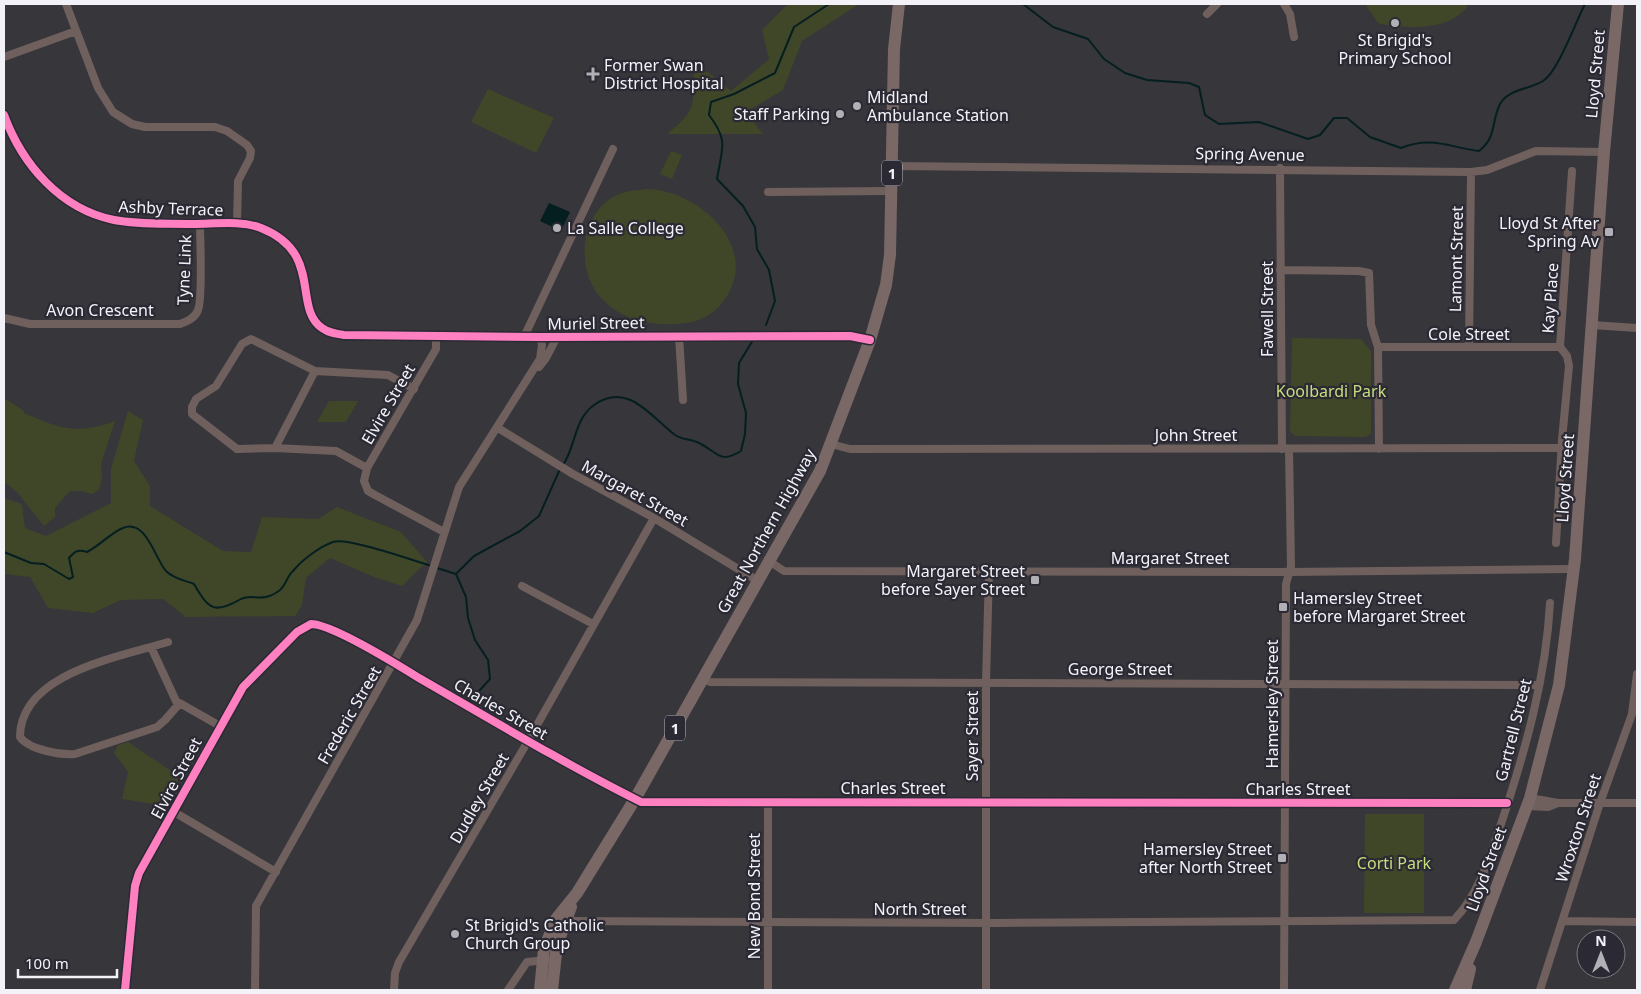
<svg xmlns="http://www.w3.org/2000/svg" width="1641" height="994" viewBox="0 0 1641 994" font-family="'Noto Sans',sans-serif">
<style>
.green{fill:#404728}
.water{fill:#051f21}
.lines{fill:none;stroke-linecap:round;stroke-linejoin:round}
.stream{stroke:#051f21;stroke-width:2}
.street{stroke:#6f605e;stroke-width:8}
.primary{stroke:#796866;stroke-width:12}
.cycleway-casing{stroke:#2b2933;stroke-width:11}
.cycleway{stroke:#ff80c0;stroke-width:8}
.poi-dot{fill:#b1b0b6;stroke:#2b2933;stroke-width:2}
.labels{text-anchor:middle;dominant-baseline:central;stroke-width:4.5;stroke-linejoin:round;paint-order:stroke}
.shield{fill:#2b2933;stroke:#b7b6be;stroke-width:1}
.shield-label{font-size:15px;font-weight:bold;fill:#f3f2f9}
.poi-label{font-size:16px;fill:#f3f2f9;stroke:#2b2933;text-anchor:start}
.street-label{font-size:16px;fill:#f3f2f9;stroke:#2b2933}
.park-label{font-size:16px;fill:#c7de7f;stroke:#2b2933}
</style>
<rect width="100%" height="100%" fill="#36363b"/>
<!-- green -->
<path class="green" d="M788,4H859L802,41L783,90L746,112L763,134H667C694,112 694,109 694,73L708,72L731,91L769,59L762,30Z
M1365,4H1469C1453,31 1406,30 1378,23Z
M488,89L554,118L536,153L471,122Z
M671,151L682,155L672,179L660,174Z
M648,189C702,191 764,251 722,303C712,315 701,321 686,323C659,327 625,322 604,301C573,272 579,208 622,193C631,190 640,190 648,189Z
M1292,338L1361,339L1371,351V433L1366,437L1295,436L1290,431Z
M4,398L24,411V413C60,429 77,435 115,421L101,464L102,478L99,490L92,494L81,491H70L55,508V517L44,526L17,492L4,482Z
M329,401H358L346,422H317Z
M128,411L143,420L134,461L150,486V506L223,551L251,552L262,517L318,519L337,507L401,532L427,562L402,586L374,577L330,558L306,578L302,605L295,616L186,617L163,599L121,600L93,613L48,608L30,577L4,574V498L22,504L25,528L46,536L111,503V469Z
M128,742L180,777L165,806L122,799L128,772L114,753L118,745Z
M1365,814H1424V913H1364Z"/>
<!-- water -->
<path class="water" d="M549,203L570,212L561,231L540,221Z"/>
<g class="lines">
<!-- stream -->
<path class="stream" d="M1023,4L1053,27L1088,39L1104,59L1125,73L1147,80L1189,83L1199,87L1205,115L1219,124L1259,122L1308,139L1320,135L1334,118H1347L1370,137L1401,148C1432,136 1448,147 1479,151C1497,137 1491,122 1500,104C1508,89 1531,89 1543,81C1558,72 1576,21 1585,4
M766,325L775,301L769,270L757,249L755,227L743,206L717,179C722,148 729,141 709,115L711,102L734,94L775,73L794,27L829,4
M563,465C576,446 574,419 594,405C628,381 651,417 675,435C682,440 693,439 701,444C718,453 720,464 741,451L745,434L746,413L738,384L739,363L753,340
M4,552L31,563L44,564L69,579L73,577L69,558C75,551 78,549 87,552C99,546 112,532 123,528C146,518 155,559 166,571C174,579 184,580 194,584C209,610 214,614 241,599C253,593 262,604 280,590C286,585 287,576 293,571C302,560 319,547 333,542C347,537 414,561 432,566
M437,568L456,574
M457,573L474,556L520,531L539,516L560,469
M456,574L466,597L468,618L475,640L488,660L490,679L469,702"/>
<!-- street -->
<path class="street" d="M66,4L98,88L113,112L132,124L145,127H215L227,131L247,145L251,151L250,158L238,181L237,224
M1284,4L1290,14L1294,37
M1207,14L1217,4
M4,57L76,31
M4,115C22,164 60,209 114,220C140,225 167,223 193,224C214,224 241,220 261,228C324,253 292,307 322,328C329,333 336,334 344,335L540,337L850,336L870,340
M892,166L1471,172L1487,170L1536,151L1604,152
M1280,168L1282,449
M768,192L891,191
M1280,270L1359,271L1369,273L1371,325L1378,347L1379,449
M4,318L30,324H180C188,321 195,318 198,310C203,298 200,240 200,224
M1592,325L1637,328
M436,336V349L367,468L364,481L368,491L375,495L444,532
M679,336L683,400
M524,337L613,149
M1378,347H1560
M1469,347L1471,172
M539,367L546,358L557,337
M498,428L573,474L654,518L758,581
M831,444L850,449L1561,448
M275,448L315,371
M367,468L336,451L275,448L237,449L192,414V407L196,399L216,386L242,344L251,339L315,371L388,375L414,389
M1556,543L1562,440L1569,366L1567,356L1560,347L1572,171
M769,561L784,571L1289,572L1574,569
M522,586L593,624
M168,642C120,657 20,673 20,737C29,750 61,755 75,754L157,727L165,720L179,704
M151,647L176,701L220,726
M702,678L710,682L1539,685
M1530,798L1558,803H1637
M1527,806L1548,807L1558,803
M174,812L276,872
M562,921L996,923L1454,920C1480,893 1491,853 1503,818C1526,748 1546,677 1550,603
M1563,921L1637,922
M125,990L135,886L139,873L243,687L297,632L311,624C332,624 398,665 419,678C492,720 565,764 641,802L1507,803
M255,990L256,906L417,620L459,487L540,359L542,345L540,337
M394,990L395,973L399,962L528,741L654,518
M508,990L527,962L547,960
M768,990V802
M986,990V682L989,571
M1284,990L1286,584L1291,566L1289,449
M1540,990L1600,803L1632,714L1637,674"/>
<!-- primary -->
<path class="primary" d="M540,990L544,949L556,919L577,893L635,799L820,471L870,340L886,285L890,255L894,49L899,4
M552,990L557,945L571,907
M1455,990L1476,942L1530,798L1559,685L1575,559L1604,152L1618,4
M1465,990L1470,969"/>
<defs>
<path id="cycleway" d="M4,115C22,164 60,209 114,220C140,225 167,223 193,224C214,224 241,220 261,228C324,253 292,307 322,328C329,333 336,334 344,335L540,337L850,336L870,340
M125,990L135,886L139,873L243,687L297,632L311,624C332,624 398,665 419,678C492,720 565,764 641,802L1507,803"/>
</defs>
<!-- cycleway casing -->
<use href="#cycleway" class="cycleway-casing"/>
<!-- cycleway -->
<use href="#cycleway" class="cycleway"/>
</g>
<!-- markers -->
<g class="poi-dot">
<circle cx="1395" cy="23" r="5"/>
<path d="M590.5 66.5h5v5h5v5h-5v5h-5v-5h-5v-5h5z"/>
<circle cx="857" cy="106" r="5"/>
<circle cx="840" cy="114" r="5"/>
<circle cx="557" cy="228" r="5"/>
<rect x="1604" y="227" width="10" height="10" rx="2.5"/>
<rect x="1030" y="575" width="10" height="10" rx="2.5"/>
<rect x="1278" y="602" width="10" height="10" rx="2.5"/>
<rect x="1277" y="853" width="10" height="10" rx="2.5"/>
<circle cx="455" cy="934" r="5"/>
</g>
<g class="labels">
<!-- shield labels -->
<g class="shield">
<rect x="882" y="160.5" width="20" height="25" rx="4"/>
<rect x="665" y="715.5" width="20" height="25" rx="4"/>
</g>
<g class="shield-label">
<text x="892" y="173">1</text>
<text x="675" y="728">1</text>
</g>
<!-- poi labels -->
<g class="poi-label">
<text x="1395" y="40" text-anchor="middle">St Brigid's<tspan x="1395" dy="18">Primary School</tspan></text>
<text x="604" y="65">Former Swan<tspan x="604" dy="18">District Hospital</tspan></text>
<text x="867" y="97">Midland<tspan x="867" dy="18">Ambulance Station</tspan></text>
<text x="830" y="114" text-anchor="end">Staff Parking</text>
<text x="1599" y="223" text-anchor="end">Lloyd St After<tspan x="1599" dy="18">Spring Av</tspan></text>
<text x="567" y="228">La Salle College</text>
<text x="1025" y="571" text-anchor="end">Margaret Street<tspan x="1025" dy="18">before Sayer Street</tspan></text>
<text x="1293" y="598">Hamersley Street<tspan x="1293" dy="18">before Margaret Street</tspan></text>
<text x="1272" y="849" text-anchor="end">Hamersley Street<tspan x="1272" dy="18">after North Street</tspan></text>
<text x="465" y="925">St Brigid's Catholic<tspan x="465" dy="18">Church Group</tspan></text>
</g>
<!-- street labels -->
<g class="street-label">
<text transform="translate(1595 74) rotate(-85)">Lloyd Street</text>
<text transform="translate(1250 154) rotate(1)">Spring Avenue</text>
<text transform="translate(171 208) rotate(2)">Ashby Terrace</text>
<text transform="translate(1456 259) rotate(-89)">Lamont Street</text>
<text transform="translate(184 270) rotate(-88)">Tyne Link</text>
<text transform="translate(1550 298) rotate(-86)">Kay Place</text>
<text transform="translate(1267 309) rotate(-90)">Fawell Street</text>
<text x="100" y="310">Avon Crescent</text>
<text transform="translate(596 323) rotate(-1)">Muriel Street</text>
<text x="1469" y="334">Cole Street</text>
<text transform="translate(388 404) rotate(-60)">Elvire Street</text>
<text x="1196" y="435">John Street</text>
<text transform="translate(1565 478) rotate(-86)">Lloyd Street</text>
<text transform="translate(635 493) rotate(29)">Margaret Street</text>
<text transform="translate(766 531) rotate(-61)">Great Northern Highway</text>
<text x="1170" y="558">Margaret Street</text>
<text x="1120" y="669">George Street</text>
<text transform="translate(1272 704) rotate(-90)">Hamersley Street</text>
<text transform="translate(501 709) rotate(30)">Charles Street</text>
<text transform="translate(349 715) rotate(-60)">Frederic Street</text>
<text transform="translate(1513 730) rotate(-76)">Gartrell Street</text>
<text transform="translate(972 736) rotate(-90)">Sayer Street</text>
<text transform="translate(176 778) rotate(-62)">Elvire Street</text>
<text x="893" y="788">Charles Street</text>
<text x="1298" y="789">Charles Street</text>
<text transform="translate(479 798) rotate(-60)">Dudley Street</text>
<text transform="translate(1578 828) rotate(-72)">Wroxton Street</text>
<text transform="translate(1486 869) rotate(-70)">Lloyd Street</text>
<text transform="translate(754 896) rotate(-90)">New Bond Street</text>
<text x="920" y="909">North Street</text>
</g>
<!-- park labels -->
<g class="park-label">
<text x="1331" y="391">Koolbardi Park</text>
<text x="1394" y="863">Corti Park</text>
</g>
</g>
<!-- border -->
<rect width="1641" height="994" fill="none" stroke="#f3f2f9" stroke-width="10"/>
<!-- north arrow -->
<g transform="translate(1601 954)"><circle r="24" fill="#2b2933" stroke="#7b7982"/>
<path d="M0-4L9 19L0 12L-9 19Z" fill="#b1b0b6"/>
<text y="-8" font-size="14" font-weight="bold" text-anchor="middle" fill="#f3f2f9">N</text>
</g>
<!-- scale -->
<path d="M18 969v8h99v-8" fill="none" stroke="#f3f2f9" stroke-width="2.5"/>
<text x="25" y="969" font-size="15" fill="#f3f2f9" stroke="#2b2933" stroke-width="4" paint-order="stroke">100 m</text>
</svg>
